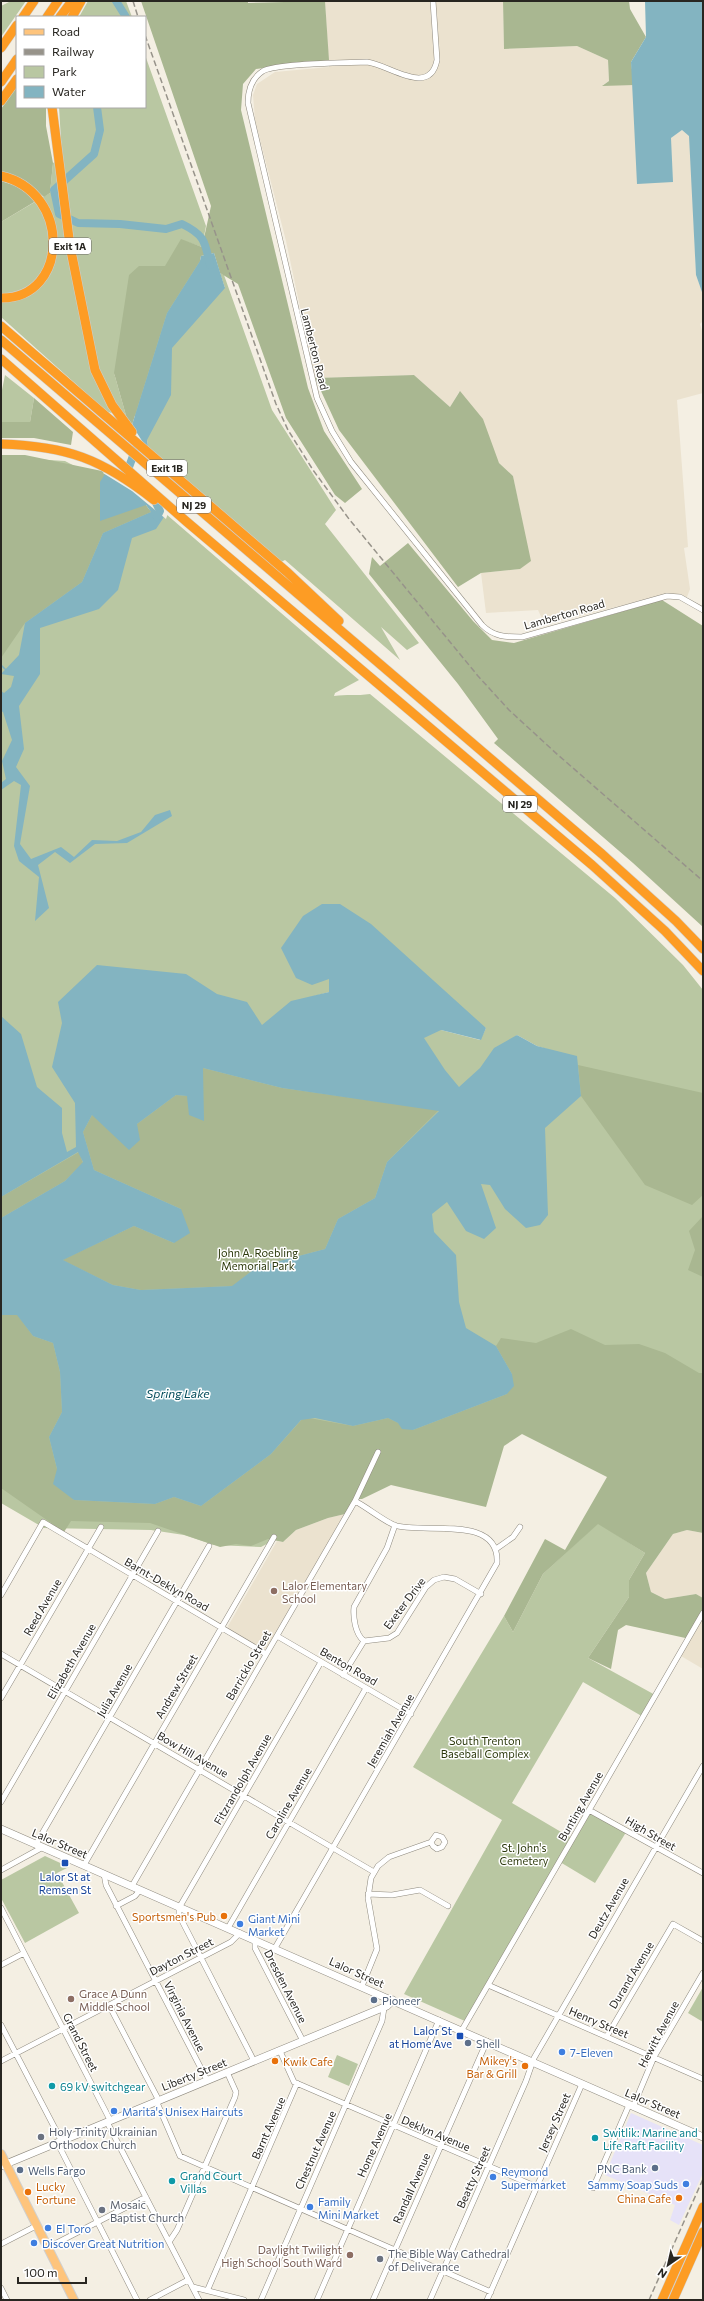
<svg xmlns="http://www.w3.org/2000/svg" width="704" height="2301" viewBox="0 0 704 2301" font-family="Commissioner,sans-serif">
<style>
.commercial{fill:#e6e2f8}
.built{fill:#ebe2cf}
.green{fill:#b9c7a2;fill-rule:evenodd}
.forest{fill:#a9b791}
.water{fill:#83b4c1;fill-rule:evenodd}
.pier{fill:#f4efe3}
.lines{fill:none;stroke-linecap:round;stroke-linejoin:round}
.stream{stroke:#83b4c1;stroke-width:1.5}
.river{stroke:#83b4c1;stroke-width:8}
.street-casing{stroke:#8e897e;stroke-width:6}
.secondary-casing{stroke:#8e897e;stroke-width:8}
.primary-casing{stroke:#d0cfce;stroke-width:10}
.highway-casing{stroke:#d0cfce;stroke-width:10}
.street{stroke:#fff;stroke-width:5}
.secondary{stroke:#fff;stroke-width:7}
.primary{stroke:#fec47c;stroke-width:8}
.highway{stroke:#fd9c24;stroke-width:9}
.rail{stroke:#97938a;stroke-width:1.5;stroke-dasharray:6 3;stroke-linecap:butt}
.education-dot{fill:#8d6e63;stroke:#fff;stroke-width:1.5}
.transit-dot{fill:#1a4fb4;stroke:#fff;stroke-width:1.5}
.food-dot{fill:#e8710a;stroke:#fff;stroke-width:1.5}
.shop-dot{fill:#3f7fe0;stroke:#fff;stroke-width:1.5}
.service-dot{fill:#5c6f8a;stroke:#fff;stroke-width:1.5}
.culture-dot{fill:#0f9aa8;stroke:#fff;stroke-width:1.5}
.worship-dot{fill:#6b7280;stroke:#fff;stroke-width:1.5}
.labels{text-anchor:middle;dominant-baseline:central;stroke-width:3;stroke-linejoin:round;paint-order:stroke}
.shield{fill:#fff;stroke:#686764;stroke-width:1}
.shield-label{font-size:10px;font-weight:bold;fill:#282621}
.street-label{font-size:11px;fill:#282621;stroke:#fff}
.park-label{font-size:11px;fill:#2c390c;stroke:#fff}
.education-label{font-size:11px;fill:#785e54;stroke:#fff;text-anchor:start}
.transit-label{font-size:11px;fill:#164399;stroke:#fff}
.food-label{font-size:11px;fill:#c56008;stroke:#fff;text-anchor:end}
.shop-label{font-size:11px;fill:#366cbe;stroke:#fff;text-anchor:start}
.service-label{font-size:11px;fill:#4e5e75;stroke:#fff;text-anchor:start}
.culture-label{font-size:11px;fill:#0d838f;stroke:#fff;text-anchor:start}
.worship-label{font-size:11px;fill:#5b616d;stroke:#fff;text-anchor:start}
.water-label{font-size:12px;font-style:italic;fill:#004a59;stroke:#fff}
</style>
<rect width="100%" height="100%" fill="#f4efe3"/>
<!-- commercial -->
<path class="commercial" d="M631,2113L703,2145V2173L679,2225L670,2220L675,2205L605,2175Z"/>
<!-- built -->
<path class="built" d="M325,1H503L504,49L577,46L608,60L609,81L603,85H634L671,138L682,130L690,136L696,275L703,295V321L700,324L703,334V393L677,400L688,547L684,548L690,589L687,597L664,595L571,618L544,623L538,610L486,613L481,573L519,569L530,561L513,476L499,463L459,392L450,407L414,375L315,378L286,241L255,120L253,95L257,84L275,72L329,67Z
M345,1514L267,1648L263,1649L229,1629L228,1626L277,1541L283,1542L296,1530L328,1518Z
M687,1530L703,1533V1598L696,1594L665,1599L651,1592L646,1573L673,1534Z
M703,1617V1669L681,1656Z"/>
<!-- green -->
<path class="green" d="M11,1H26L1,37V6Z
M88,1H126L132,17H79Z
M145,55L206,226L202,247L184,241L225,288L220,273L224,275L272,410L336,510L325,524L419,643L407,650L381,627L400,660L285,560L279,563L149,452L147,440L114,373L127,419L106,411L1,317V222L50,193L53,163L62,157L59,107H145Z
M5,375L34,398L30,422H1V395Z
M1,457L65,461L123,491L162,519L166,514L359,680L335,693L334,696C346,694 357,696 370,694L615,898L683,965L703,990V1469L512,1419L464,1450L364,1493L261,1547L214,1545L184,1535L151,1530L44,1528L1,1503ZM329,978L486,1028L480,1040L441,1030L290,1003L329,992ZM517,1035L537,1046L553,1051L504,1047Z
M598,1523L645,1553L629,1580V1597L588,1658L657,1696L645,1718L583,1682L512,1803L573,1839L591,1808L628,1829L595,1883L560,1862L467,2022L404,1994L502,1820L413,1767L504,1616L513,1632L543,1574Z
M45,1856L69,1867L57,1873L79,1913L25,1943L1,1898V1880Z
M703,1987V2022L688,2013Z
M337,2055L358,2064L349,2086L328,2077Z"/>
<!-- forest -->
<path class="forest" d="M141,1H248V3L325,1L329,60L256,69L243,84L241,110L308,388L324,431L362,489L345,503L335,495L286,418L238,284L220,273L214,253L201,256L200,261L167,313L132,425L127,419L114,373L129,275L139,266H165L181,239L202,247L211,206Z
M503,1H629L630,9L646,37L631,62L634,85L602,86L609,81L608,60L577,46L504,49Z
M17,86V107H46V126L53,163L50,193L44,197L24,181L1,172V109Z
M1,181L17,186L36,201L1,222Z
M414,375L450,407L460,391L483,419L499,463L513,476L531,561L520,569L481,573L458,587L339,430L315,378Z
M34,398L73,432L71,445L34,438H1V422H30Z
M1,455H25L102,471L146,505L151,512L103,533L82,582L25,623L1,658Z
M408,543L473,621L492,640L514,643L662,600L703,626V927L633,863L494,743L498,739L458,684L369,574L372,557L380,566Z
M578,1065L703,1093V1195L692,1205L645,1185L581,1096Z
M203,1068L282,1088L439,1110L387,1162L375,1198L338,1219L325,1249L257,1267L233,1286L141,1290L113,1285L62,1260L134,1226L174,1243L181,1209L94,1170L83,1132L92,1115L137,1124L176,1095L187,1096Z
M79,1152L83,1163L65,1181L1,1218V1197Z
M703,1216V1277L688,1270L695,1250L689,1231Z
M17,1314L33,1336L53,1343L60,1372L62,1412L49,1437L57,1469L74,1500L155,1504L174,1497L201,1506L271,1454L304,1417L353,1426L388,1418L413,1430L507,1394L512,1374L496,1346L501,1338L536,1343L571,1329L605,1345L639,1344L665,1353L699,1373H703V1533L687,1530L673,1534L646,1573L651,1592L665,1599L696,1594L703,1598V1617L690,1639L626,1625L618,1630L611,1669L588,1658L629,1597V1580L645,1553L598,1524L543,1574L513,1632L504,1616L545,1539L565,1550L607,1477L522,1434L504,1446L486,1507L391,1485L362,1499H358L345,1514L328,1518L296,1530L283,1542L268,1539L251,1546L236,1544L220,1547L150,1523L71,1521L64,1532L1,1488V1315Z"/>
<!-- water -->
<path class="water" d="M645,1H703V295L696,275L689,136L682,130L671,138L673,182L637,184L631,62L646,37Z
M214,253L225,288L172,348L171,395L147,440L149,452L132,425L167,313L200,261L201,256Z
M110,466L166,514L156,529L132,538L118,590L99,609L40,628V674L19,706L24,749L16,767L30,786L20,844L31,859L61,847L74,857L92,840L117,841L141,832L155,815L170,810L172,816L127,843L95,844L70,863L55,852L38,865L49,908L35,921L39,877L19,861L14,846L21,785L14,781L1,790V783L6,779L2,761L12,740L3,712L1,711V691L4,693L11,687L14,676L1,674L19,655L25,623L82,582L103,533L151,512L146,505L100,521V482Z
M322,904H340L371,924L486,1028L481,1040L441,1030L424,1038L445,1070L459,1087L480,1068L494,1048L517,1035L537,1046L577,1056L581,1096L545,1128L548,1215L540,1225L526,1228L505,1209L490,1185L481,1184L496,1228L484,1239L466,1231L447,1202L432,1214L434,1232L456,1255L459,1302L466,1328L496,1346L512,1374L514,1386L507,1394L413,1430L402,1429L398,1423L388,1418L353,1426L315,1418L301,1420L271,1454L201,1506L174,1497L155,1504L74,1500L53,1484L57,1469L49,1437L62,1412L60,1372L53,1343L33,1336L17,1315H1V1218L65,1181L83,1162L78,1152L1,1197V1016L21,1034L37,1087L62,1108V1133L67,1152L76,1147L75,1103L52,1067L62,1023L58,1002L97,965L186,974L217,994L247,1002L262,1025L291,1001L329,992V979L312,985L296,978L281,948L303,916ZM203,1068L282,1088L439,1111L387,1162L375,1198L338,1219L325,1249L257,1267L232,1286L141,1290L113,1285L63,1260L134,1226L174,1243L190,1233L181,1209L94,1170L83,1132L92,1115L129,1150L140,1140L137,1124L176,1095L187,1096L189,1115L204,1121Z"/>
<!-- pier -->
<path class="pier" d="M110,464L168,513L166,519L132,491L103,473Z"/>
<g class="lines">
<!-- stream -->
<path class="stream" d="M1,665L6,670"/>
<!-- river -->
<path class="river" d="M116,1L126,17
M97,107L100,130L94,154L54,190L59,214L78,223L120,224L166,229L182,224C205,235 205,242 210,265
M126,475L136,448
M150,496L153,497L160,511L157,517"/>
<defs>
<path id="street" d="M433,1L437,60C430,98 388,64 367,62C346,63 277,63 263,71C252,78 248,90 248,103L317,398L332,431L351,462L482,625C494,637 506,637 522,637L667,596L680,597L703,610
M496,1549L513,1537L520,1527
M1,1595L43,1522L266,1654
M277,1636L411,1714
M364,1641L389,1638L397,1633L426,1587L434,1580L444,1577L455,1579L481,1594
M364,1641C355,1634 353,1617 354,1607L387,1548L395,1525
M1,1654L374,1872
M343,1675L364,1641
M1,1698L101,1527
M1,1802L158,1531
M589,1810L703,1873
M36,1844L209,1546
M84,1865L274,1537
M1,1870L43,1847
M104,1874L106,1885L207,2080
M132,1886L355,1501L378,1452
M368,1894L392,1895L420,1890L448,1906
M116,1906L135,1896L140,1890
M1,1908L110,2120
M228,1928L366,1688
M255,1940V1948L303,2041
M275,1948L497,1563C500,1513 421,1535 394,1525C381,1519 368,1508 355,1501
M1,1965L24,1953
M488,1985L703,2079
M362,1986L377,1949L368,1898L371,1878L378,1866L389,1857L431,1842L436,1835L442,1837L445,1842L442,1847L437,1849L433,1846L431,1842
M109,2005L157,2097L158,2105L180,2156L491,2292
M1,2025L61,2140
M462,2030L703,1613
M607,2036L673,1924L703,1941
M280,2051L294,2082L537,2187
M1,2061L231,1942L240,1933
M254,2061L179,1915V1908L321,1662
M633,2107L654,2057L703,1973
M107,2122L199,2300
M57,2142L137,2300
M593,2188L629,2105
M169,2242L177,2230L235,2097L236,2092L227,2072
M1,2244L36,2226
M47,2248L146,2197
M193,2287L244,2300
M1,2288L7,2300
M208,2289L297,2083
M150,2300L188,2280
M261,2300L382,2021L384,2008
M317,2300L439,2020
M373,2300L487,2041
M430,2300L526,2081L534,2058L703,1766
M487,2300L582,2084"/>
<path id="secondary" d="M1,1829L703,2137
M1,2166L387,2006L393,2000"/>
<path id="primary" d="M1,2154L74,2300"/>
<path id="highway" d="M23,17L34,1
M47,17L58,1
M60,17L72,1
M72,17L81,1
M1,48L17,25
M1,82L17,59
M1,101L17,79
M52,107L70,246L95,370L112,405L132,432
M1,176C72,192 69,299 1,298
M1,326L287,572L339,621
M1,340L602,854L676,921L703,949
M1,359L187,522L592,865L665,931L703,971
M1,444C67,446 102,459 154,500
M662,2300L703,2207
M673,2300L703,2232"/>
</defs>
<!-- street casing -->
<use href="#street" class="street-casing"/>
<!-- secondary casing -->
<use href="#secondary" class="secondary-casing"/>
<!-- primary casing -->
<use href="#primary" class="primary-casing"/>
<!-- highway casing -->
<use href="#highway" class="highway-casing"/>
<!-- street -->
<use href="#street" class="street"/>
<!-- secondary -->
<use href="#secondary" class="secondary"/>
<!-- primary -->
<use href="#primary" class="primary"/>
<!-- highway -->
<use href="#highway" class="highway"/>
<!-- rail -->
<path class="rail" d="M133,1L138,17
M145,35L276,404L288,430L313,470L349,519L478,676L509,710L558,755L703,881
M649,2300L703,2179"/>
</g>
<!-- markers -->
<g class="education-dot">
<circle cx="274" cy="1591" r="4"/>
<circle cx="71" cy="1999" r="4"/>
<circle cx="350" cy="2255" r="4"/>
</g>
<g class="transit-dot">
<rect x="61" y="1859" width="8" height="8" rx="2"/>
<rect x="456" y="2032" width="8" height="8" rx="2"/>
</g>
<g class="food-dot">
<circle cx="224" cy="1916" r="4"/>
<circle cx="275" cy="2061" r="4"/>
<circle cx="525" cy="2066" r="4"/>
<circle cx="28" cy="2192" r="4"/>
<circle cx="679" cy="2198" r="4"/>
</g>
<g class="shop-dot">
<circle cx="240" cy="1924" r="4"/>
<circle cx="562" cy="2052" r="4"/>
<circle cx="114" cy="2111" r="4"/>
<circle cx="493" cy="2177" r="4"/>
<circle cx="686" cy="2184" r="4"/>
<circle cx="310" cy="2207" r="4"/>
<circle cx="48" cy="2228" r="4"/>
<circle cx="34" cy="2243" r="4"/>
</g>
<g class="service-dot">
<circle cx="374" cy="2000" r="4"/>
<circle cx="468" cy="2043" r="4"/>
<circle cx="655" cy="2168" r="4"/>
<circle cx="20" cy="2170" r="4"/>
</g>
<g class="culture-dot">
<circle cx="52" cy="2086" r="4"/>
<circle cx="595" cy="2138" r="4"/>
<circle cx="172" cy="2181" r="4"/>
</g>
<g class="worship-dot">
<circle cx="41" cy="2137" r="4"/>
<circle cx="102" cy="2210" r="4"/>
<circle cx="380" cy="2259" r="4"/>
</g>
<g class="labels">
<!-- shield labels -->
<g class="shield">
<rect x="49" y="238" width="42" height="16" rx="3"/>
<rect x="147" y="460" width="40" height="16" rx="3"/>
<rect x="177" y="497" width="34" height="16" rx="3"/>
<rect x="503" y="796" width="34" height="16" rx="3"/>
</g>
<g class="shield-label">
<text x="70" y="246">Exit 1A</text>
<text x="167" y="468">Exit 1B</text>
<text x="194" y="505">NJ 29</text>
<text x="520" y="804">NJ 29</text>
</g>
<!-- street labels -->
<g class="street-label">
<text transform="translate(315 349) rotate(76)">Lamberton Road</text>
<text transform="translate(564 614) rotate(-16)">Lamberton Road</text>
<text transform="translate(167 1584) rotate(30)">Barnt-Deklyn Road</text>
<text transform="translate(404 1603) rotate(-53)">Exeter Drive</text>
<text transform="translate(42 1607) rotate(-60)">Reed Avenue</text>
<text transform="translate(71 1661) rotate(-60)">Elizabeth Avenue</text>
<text transform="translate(248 1665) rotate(-60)">Barricklo Street</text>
<text transform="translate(349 1666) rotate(30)">Benton Road</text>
<text transform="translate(176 1686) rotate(-60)">Andrew Street</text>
<text transform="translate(114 1690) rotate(-60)">Julia Avenue</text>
<text transform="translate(390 1730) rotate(-60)">Jeremiah Avenue</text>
<text transform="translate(193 1754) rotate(30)">Bow Hill Avenue</text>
<text transform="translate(242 1779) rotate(-60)">Fitzrandolph Avenue</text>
<text transform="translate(288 1803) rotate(-60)">Caroline Avenue</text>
<text transform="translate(580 1806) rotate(-60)">Bunting Avenue</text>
<text transform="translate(651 1833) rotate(30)">High Street</text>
<text transform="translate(60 1843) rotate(23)">Lalor Street</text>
<text transform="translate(608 1908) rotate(-60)">Deutz Avenue</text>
<text transform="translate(181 1956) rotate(-27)">Dayton Street</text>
<text transform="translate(357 1972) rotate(24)">Lalor Street</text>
<text transform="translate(631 1975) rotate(-59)">Durand Avenue</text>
<text transform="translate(286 1986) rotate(63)">Dresden Avenue</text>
<text transform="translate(185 2016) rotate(63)">Virginia Avenue</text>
<text transform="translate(599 2022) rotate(23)">Henry Street</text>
<text transform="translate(658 2034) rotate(-62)">Hewitt Avenue</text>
<text transform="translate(81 2042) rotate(63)">Grand Street</text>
<text transform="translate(194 2074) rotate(-22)">Liberty Street</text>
<text transform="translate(653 2103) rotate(23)">Lalor Street</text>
<text transform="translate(554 2122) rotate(-66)">Jersey Street</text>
<text transform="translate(268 2128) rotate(-66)">Barnt Avenue</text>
<text transform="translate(436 2133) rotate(23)">Deklyn Avenue</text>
<text transform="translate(374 2145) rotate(-66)">Home Avenue</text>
<text transform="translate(315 2150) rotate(-66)">Chestnut Avenue</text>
<text transform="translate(473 2177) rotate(-66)">Beatty Street</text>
<text transform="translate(411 2188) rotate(-66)">Randall Avenue</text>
</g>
<!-- park labels -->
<g class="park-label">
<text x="258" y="1252">John A. Roebling<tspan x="258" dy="13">Memorial Park</tspan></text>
<text x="485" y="1740">South Trenton<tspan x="485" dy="13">Baseball Complex</tspan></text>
<text x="524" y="1847">St. John's<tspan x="524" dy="13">Cemetery</tspan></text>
</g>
<!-- education labels -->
<g class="education-label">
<text x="282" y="1585">Lalor Elementary<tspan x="282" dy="13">School</tspan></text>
<text x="79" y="1993">Grace A Dunn<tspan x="79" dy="13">Middle School</tspan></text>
<text x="342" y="2249" text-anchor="end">Daylight Twilight<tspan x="342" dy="13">High School South Ward</tspan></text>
</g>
<!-- transit labels -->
<g class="transit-label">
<text x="65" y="1876">Lalor St at<tspan x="65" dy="13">Remsen St</tspan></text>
<text x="452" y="2030" text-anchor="end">Lalor St<tspan x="452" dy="13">at Home Ave</tspan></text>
</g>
<!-- food labels -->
<g class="food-label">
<text x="216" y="1916">Sportsmen's Pub</text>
<text x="517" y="2060">Mikey's<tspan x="517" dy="13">Bar &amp; Grill</tspan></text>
<text x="283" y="2061" text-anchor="start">Kwik Cafe</text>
<text x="36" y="2186" text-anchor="start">Lucky<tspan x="36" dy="13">Fortune</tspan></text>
<text x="671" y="2198">China Cafe</text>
</g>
<!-- shop labels -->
<g class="shop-label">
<text x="248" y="1918">Giant Mini<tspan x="248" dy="13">Market</tspan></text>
<text x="570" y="2052">7-Eleven</text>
<text x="122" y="2111">Marita's Unisex Haircuts</text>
<text x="501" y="2171">Reymond<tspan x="501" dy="13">Supermarket</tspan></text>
<text x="678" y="2184" text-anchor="end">Sammy Soap Suds</text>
<text x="318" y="2201">Family<tspan x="318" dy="13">Mini Market</tspan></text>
<text x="56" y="2228">El Toro</text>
<text x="42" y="2243">Discover Great Nutrition</text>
</g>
<!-- service labels -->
<g class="service-label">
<text x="382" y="2000">Pioneer</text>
<text x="476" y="2043">Shell</text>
<text x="647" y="2168" text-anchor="end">PNC Bank</text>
<text x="28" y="2170">Wells Fargo</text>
</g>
<!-- culture labels -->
<g class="culture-label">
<text x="60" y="2086">69 kV switchgear</text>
<text x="603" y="2132">Switlik: Marine and<tspan x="603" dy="13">Life Raft Facility</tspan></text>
<text x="180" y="2175">Grand Court<tspan x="180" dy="13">Villas</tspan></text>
</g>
<!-- worship labels -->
<g class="worship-label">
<text x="49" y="2131">Holy Trinity Ukrainian<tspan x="49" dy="13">Orthodox Church</tspan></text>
<text x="110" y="2204">Mosaic<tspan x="110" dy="13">Baptist Church</tspan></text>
<text x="388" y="2253">The Bible Way Cathedral<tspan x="388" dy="13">of Deliverance</tspan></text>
</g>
<!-- water labels -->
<g class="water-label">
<text x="178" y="1393">Spring Lake</text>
</g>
</g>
<!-- border -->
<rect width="704" height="2301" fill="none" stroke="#282621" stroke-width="4"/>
<!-- legend -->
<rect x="16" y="16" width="130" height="92" fill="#ffffff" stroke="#a9a8a6"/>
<rect x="24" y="29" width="20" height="6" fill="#fec47c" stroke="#a9a8a6"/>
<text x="52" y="36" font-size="12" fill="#282621">Road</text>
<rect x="24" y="49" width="20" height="6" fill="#97938a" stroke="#a9a8a6"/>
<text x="52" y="56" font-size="12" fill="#282621">Railway</text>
<rect x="24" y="66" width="20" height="12" fill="#b9c7a2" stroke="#a9a8a6"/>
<text x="52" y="76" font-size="12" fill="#282621">Park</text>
<rect x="24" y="86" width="20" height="12" fill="#83b4c1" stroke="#a9a8a6"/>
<text x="52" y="96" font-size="12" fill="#282621">Water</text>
<!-- north arrow -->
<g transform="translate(668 2265) rotate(214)" stroke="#ffffff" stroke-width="3" paint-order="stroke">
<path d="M0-3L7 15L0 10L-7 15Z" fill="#282621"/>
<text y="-6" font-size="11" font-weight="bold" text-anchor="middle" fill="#282621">N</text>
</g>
<!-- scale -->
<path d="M18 2277v6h68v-6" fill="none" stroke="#282621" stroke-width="2"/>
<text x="24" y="2277" font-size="12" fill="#282621" stroke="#ffffff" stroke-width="3" paint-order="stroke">100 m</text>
</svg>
